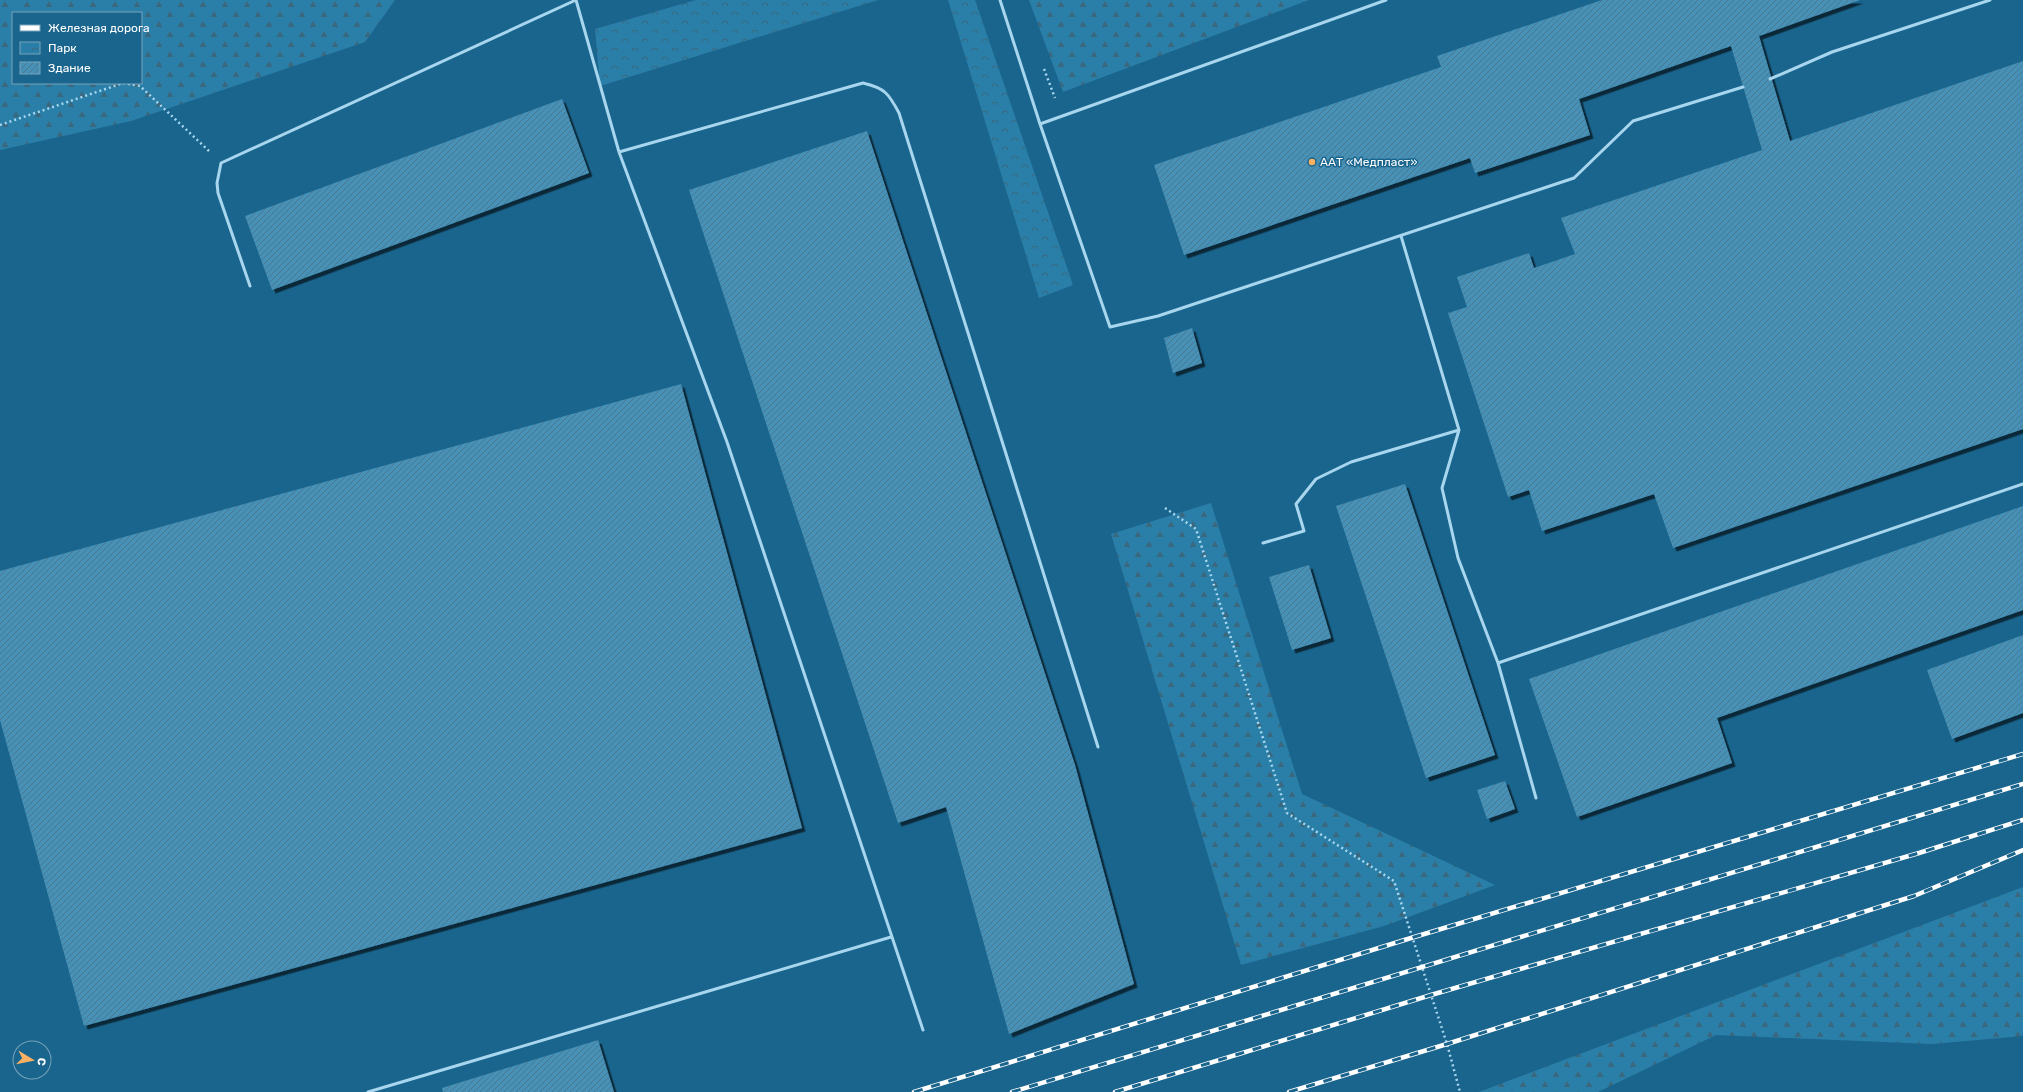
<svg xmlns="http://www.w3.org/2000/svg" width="2023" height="1092" viewBox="0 0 2023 1092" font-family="Rubik,sans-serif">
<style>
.forest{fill:url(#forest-firs);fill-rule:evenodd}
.park{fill:url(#park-crowns)}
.building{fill:url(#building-hatch);filter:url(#shadow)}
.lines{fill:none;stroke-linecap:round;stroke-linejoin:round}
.path{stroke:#a7d6ee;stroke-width:2.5;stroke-dasharray:2 3;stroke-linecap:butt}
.lane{stroke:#a7d6ee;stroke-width:3}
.rail-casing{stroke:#fff;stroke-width:4.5}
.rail{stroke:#1a658d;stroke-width:3;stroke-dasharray:9;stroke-linecap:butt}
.poi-dot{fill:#ffb163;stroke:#1a658d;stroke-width:1.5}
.labels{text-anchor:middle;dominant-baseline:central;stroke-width:3;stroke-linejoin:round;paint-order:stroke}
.poi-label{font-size:12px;fill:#fff;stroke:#1a658d;text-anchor:start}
</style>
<defs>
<pattern id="forest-firs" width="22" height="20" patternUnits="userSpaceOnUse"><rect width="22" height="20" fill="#2a7fa9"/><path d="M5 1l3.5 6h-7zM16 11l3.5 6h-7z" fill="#39687f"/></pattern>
<pattern id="park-crowns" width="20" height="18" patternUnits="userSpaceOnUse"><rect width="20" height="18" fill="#2a7fa9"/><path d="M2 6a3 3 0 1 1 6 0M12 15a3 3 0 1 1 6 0" fill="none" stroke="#39687f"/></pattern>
<pattern id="building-hatch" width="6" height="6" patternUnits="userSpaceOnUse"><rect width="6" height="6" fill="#4791b7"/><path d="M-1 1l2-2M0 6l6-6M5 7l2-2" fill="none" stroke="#497992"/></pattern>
<filter id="shadow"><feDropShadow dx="3.5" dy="3.5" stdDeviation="0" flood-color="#0009"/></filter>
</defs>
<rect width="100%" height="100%" fill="#1a658d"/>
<!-- forest -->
<path class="forest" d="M0,0H395L365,42L131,121L0,150ZM13,13H141V83H13Z
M1029,0H1309L1063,92Z
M1211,503L1302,794L1495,885L1384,926L1241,965L1111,534Z
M2023,887V1036L1932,1044L1716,1035L1598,1092H1479Z"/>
<!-- park -->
<path class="park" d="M696,0H878L600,86L595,29Z
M948,0H975L1073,285L1039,298Z"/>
<!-- building -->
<path class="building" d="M1602,0H1860L1759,36L1790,141L2023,61V429L1673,548L1654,494L1542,531L1529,490L1508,497L1448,313L1467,307L1457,277L1529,253L1534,268L1575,254L1561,218L1762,150L1731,46L1579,99L1590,135L1475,173L1470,158L1184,255L1154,165L1441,67L1437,56Z
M562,99L589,173L272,290L245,216Z
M867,131L1075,765L1134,984L1009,1034L946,807L898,823L689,190Z
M1192,328L1202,363L1173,373L1164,338Z
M681,384L802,828L84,1026L0,720V571Z
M1405,484L1495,755L1426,778L1336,506Z
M2023,506V610L1717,718L1732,763L1577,817L1529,679Z
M1309,565L1331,638L1292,650L1269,577Z
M2023,635V713L1952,739L1927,670Z
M1505,781L1515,809L1487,819L1477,790Z
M598,1040L614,1092H443L442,1088Z"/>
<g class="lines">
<!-- path -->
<path class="path" d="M1044,69L1055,98
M0,125L123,83L140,86L209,151
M1165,508L1196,529L1287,813L1394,881L1447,1044L1460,1092"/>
<!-- lane -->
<path class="lane" d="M576,0L619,152L727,442L923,1030
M1000,0L1040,124L1110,327L1158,316L1574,178L1633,121L1743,87
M1770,79L1832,52L1990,0
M1040,124L1386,0
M619,152L863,83C885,88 889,94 899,113L1098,747
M1401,236L1459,430L1442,488L1458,558L1498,663L1536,798
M250,286L218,193L217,183L221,163L576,0
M1263,543L1304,531L1296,504L1316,479L1351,462L1459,430
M1498,663L2023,484
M368,1092L891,937"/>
<defs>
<path id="rail" d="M914,1092L1411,938L2023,754
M1012,1092L2023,784
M1115,1092L1431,995L1919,853L2023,820
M1289,1092L1447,1044L1914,896L2023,850"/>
</defs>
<!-- rail casing -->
<use href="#rail" class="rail-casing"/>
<!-- rail -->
<use href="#rail" class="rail"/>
</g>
<!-- markers -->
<circle class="poi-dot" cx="1312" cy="162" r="4"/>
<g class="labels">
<!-- poi labels -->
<g class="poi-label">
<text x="1320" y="162">ААТ «Медпласт»</text>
</g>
</g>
<!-- legend -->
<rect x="12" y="12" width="130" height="72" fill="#1a658d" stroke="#76a3bb"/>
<rect x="20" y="25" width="20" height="6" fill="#ffffff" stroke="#76a3bb"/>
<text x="48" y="32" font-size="12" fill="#ffffff">Железная дорога</text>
<rect x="20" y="42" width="20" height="12" fill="url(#park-crowns)" stroke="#76a3bb"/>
<text x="48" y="52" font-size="12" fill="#ffffff">Парк</text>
<rect x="20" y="62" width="20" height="12" fill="url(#building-hatch)" stroke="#76a3bb"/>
<text x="48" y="72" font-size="12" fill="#ffffff">Здание</text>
<!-- north arrow -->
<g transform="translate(32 1060) rotate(100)"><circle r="19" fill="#1a658d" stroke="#76a3bb"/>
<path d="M0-3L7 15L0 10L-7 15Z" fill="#ffb163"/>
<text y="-6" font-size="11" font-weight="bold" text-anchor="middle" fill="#ffffff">С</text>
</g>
</svg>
